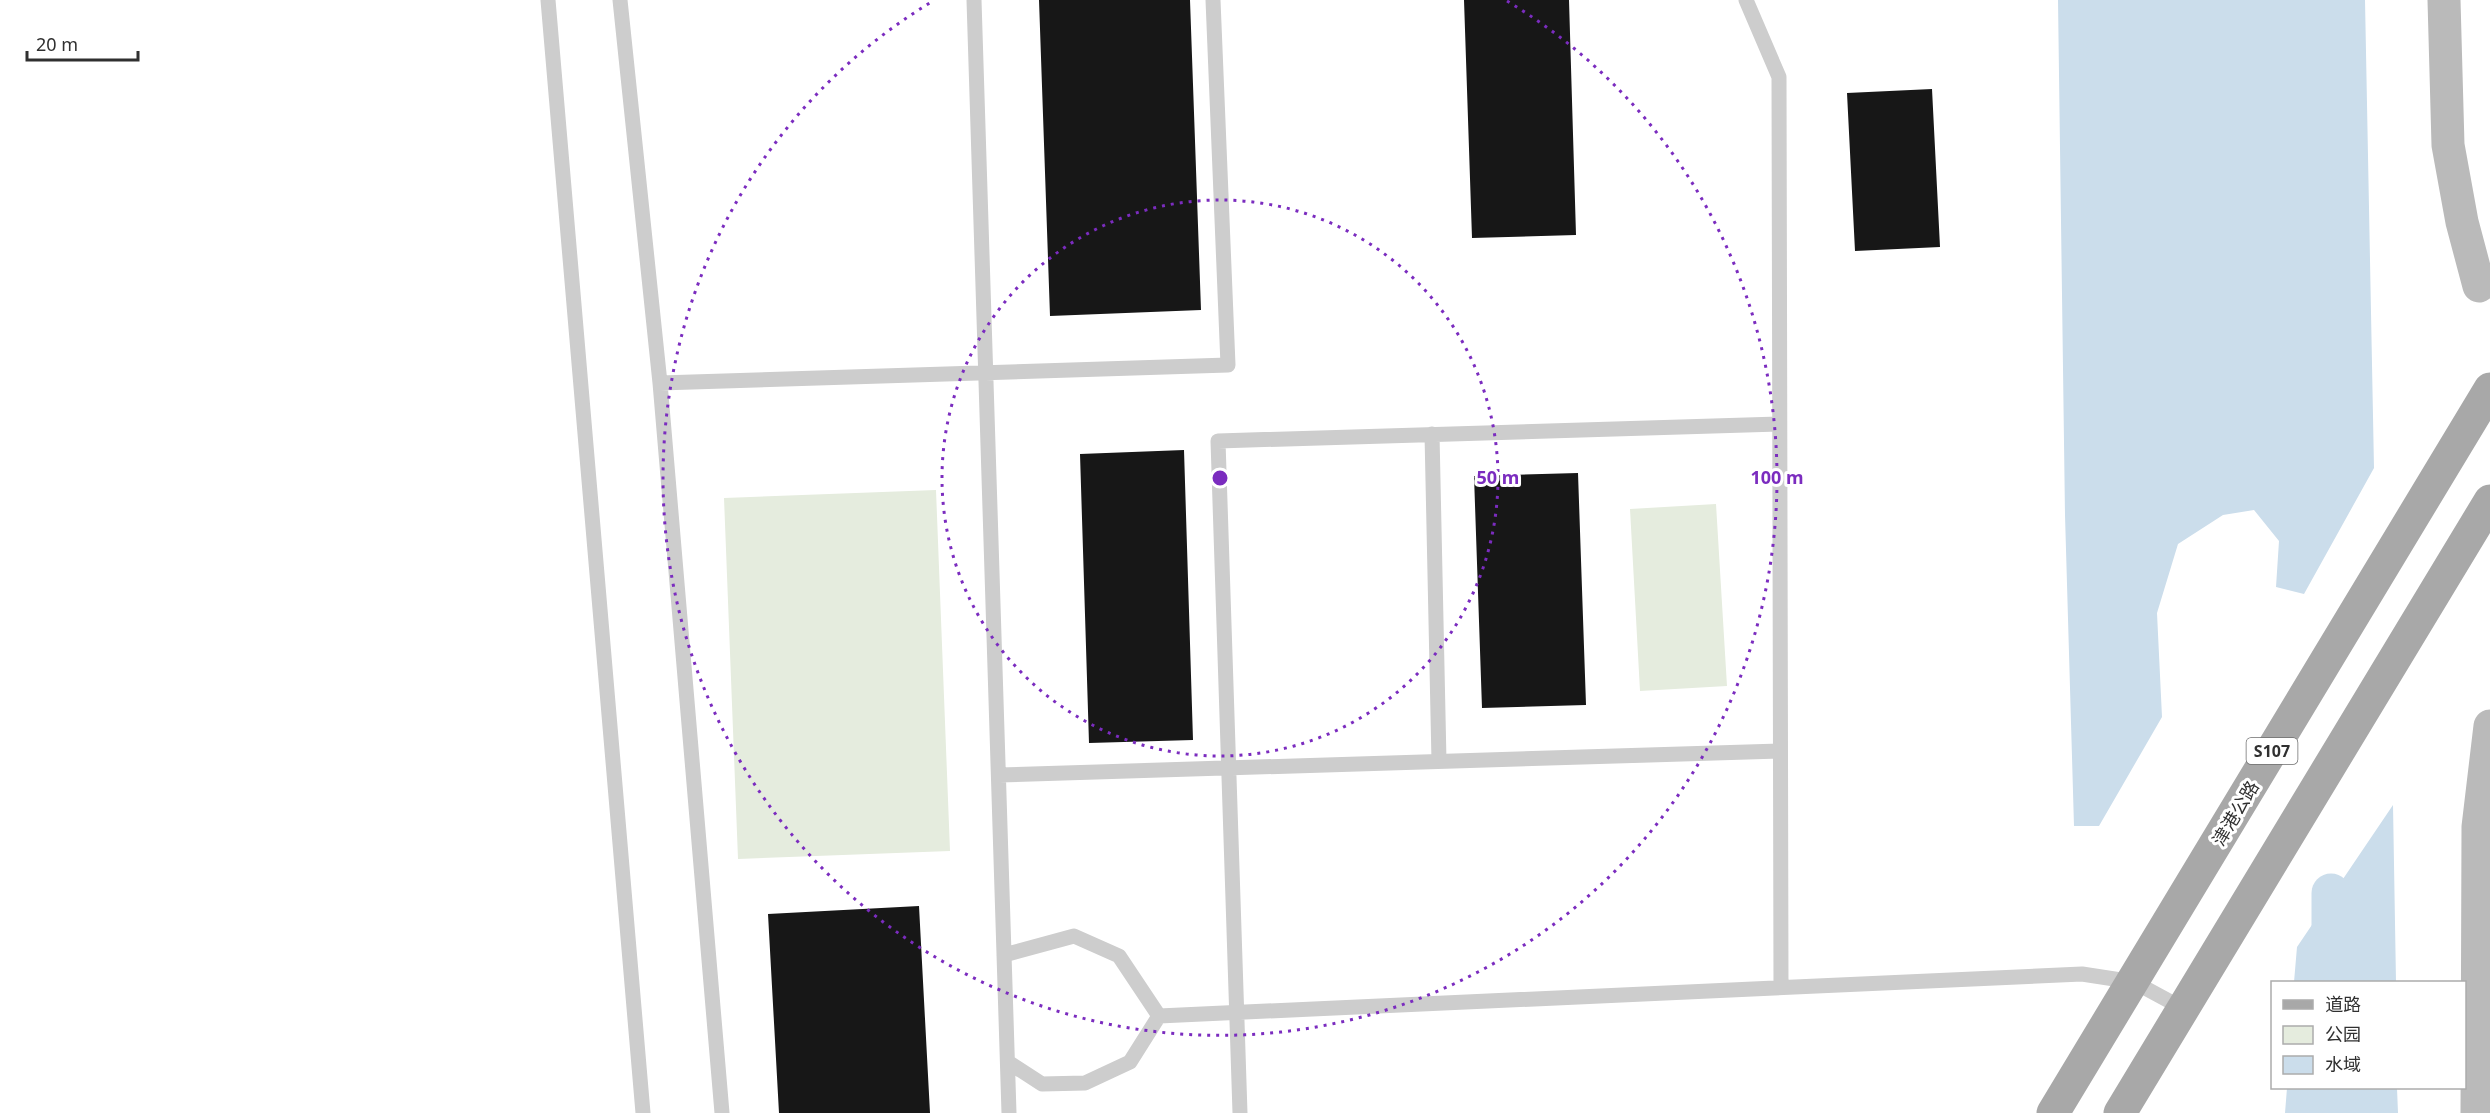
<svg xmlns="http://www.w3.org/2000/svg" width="2490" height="1113" viewBox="0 0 2490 1113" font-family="'Noto Sans','Noto Sans SC',sans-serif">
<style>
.green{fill:#e5ecde}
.water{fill:#cbddeb}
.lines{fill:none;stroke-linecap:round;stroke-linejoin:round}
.canal{stroke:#cbddeb;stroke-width:39}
.building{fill:#171717}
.lane{stroke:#cdcdcd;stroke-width:15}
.secondary{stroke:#bababa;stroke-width:33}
.primary{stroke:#a8a8a8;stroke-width:33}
.ring{fill:none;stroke:#7b2cbf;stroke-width:3;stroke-dasharray:3 6}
.labels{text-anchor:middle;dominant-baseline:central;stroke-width:6;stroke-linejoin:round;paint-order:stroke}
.shield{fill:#fff;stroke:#6e6e6e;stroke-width:1.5}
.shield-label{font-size:16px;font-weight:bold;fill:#303030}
.street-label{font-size:18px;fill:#303030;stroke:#fff}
.centre{fill:#7b2cbf;stroke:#fff;stroke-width:3}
.ring-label{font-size:18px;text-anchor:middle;font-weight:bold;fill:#7b2cbf;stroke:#fff;stroke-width:6;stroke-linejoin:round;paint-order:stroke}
</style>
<rect width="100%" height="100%" fill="#fff"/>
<!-- green -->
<path class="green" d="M936,490L950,851L738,859L724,498Z
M1716,504L1727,686L1640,691L1630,509Z"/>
<!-- water -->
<path class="water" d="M2058,0H2365L2374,468L2304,594L2276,587L2279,541L2254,510L2223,515L2178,544L2157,613L2162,717L2099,826H2074L2065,515Z
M2393,805L2396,982H2294L2297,947Z
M2287,1088H2397L2398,1113H2285Z"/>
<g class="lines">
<!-- canal -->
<path class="canal" d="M2331,982V893"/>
</g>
<!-- building -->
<path class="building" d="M1039,0H1190L1201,310L1050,316Z
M1464,0H1569L1576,235L1472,238Z
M1932,89L1940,247L1855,251L1847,93Z
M1184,450L1193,740L1089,743L1080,454Z
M1578,473L1586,705L1482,708L1474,476Z
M919,906L930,1113H779L768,914Z"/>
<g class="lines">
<!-- lane -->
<path class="lane" d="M548,0L643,1113
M620,0L660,383L722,1113
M974,0L1009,1113
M1746,0L1779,77L1781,987
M660,383L1228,365L1213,0
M1432,434L1439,761
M999,775L1780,751
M1004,955L1074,936L1119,956L1159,1016L1130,1062L1085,1083L1042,1084L1008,1062
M1159,1016L2082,974L2134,982L2182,1008
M1240,1113L1218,441L1779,424"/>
<!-- secondary -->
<path class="secondary" d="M2444,0L2448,145L2462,222L2479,286
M2477,1113L2478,827L2490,726"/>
<!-- primary -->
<path class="primary" d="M2053,1113L2490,389
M2120,1113L2490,501"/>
</g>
<!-- distance rings -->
<g class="ring">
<circle cx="1220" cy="478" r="278"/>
<path d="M1507 1A557 557 0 1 1 933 1"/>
</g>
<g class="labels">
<!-- shield labels -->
<rect class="shield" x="2246.5" y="738" width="51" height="26" rx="4.5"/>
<g class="shield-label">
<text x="2272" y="751">S107</text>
</g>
<!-- street labels -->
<g class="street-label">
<text transform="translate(2235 813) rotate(-59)">津港公路</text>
</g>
</g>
<circle cx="1220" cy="478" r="9" class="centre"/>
<g class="ring-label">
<text x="1498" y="484">50 m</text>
<text x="1777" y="484">100 m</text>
</g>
<!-- legend -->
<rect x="2271" y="981" width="195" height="108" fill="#ffffff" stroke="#acacac" stroke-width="1.5"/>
<rect x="2283" y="1000" width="30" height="9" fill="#a8a8a8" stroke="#acacac" stroke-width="1.5"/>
<text x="2325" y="1011" font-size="18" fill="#303030">道路</text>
<rect x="2283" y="1026" width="30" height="18" fill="#e5ecde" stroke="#acacac" stroke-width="1.5"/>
<text x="2325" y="1041" font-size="18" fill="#303030">公园</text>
<rect x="2283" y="1056" width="30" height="18" fill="#cbddeb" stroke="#acacac" stroke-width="1.5"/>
<text x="2325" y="1071" font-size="18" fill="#303030">水域</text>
<!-- scale -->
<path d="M27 51v9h111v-9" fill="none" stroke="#303030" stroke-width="3"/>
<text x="36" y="51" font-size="18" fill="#303030" stroke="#ffffff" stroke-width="4.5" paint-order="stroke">20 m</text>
</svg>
